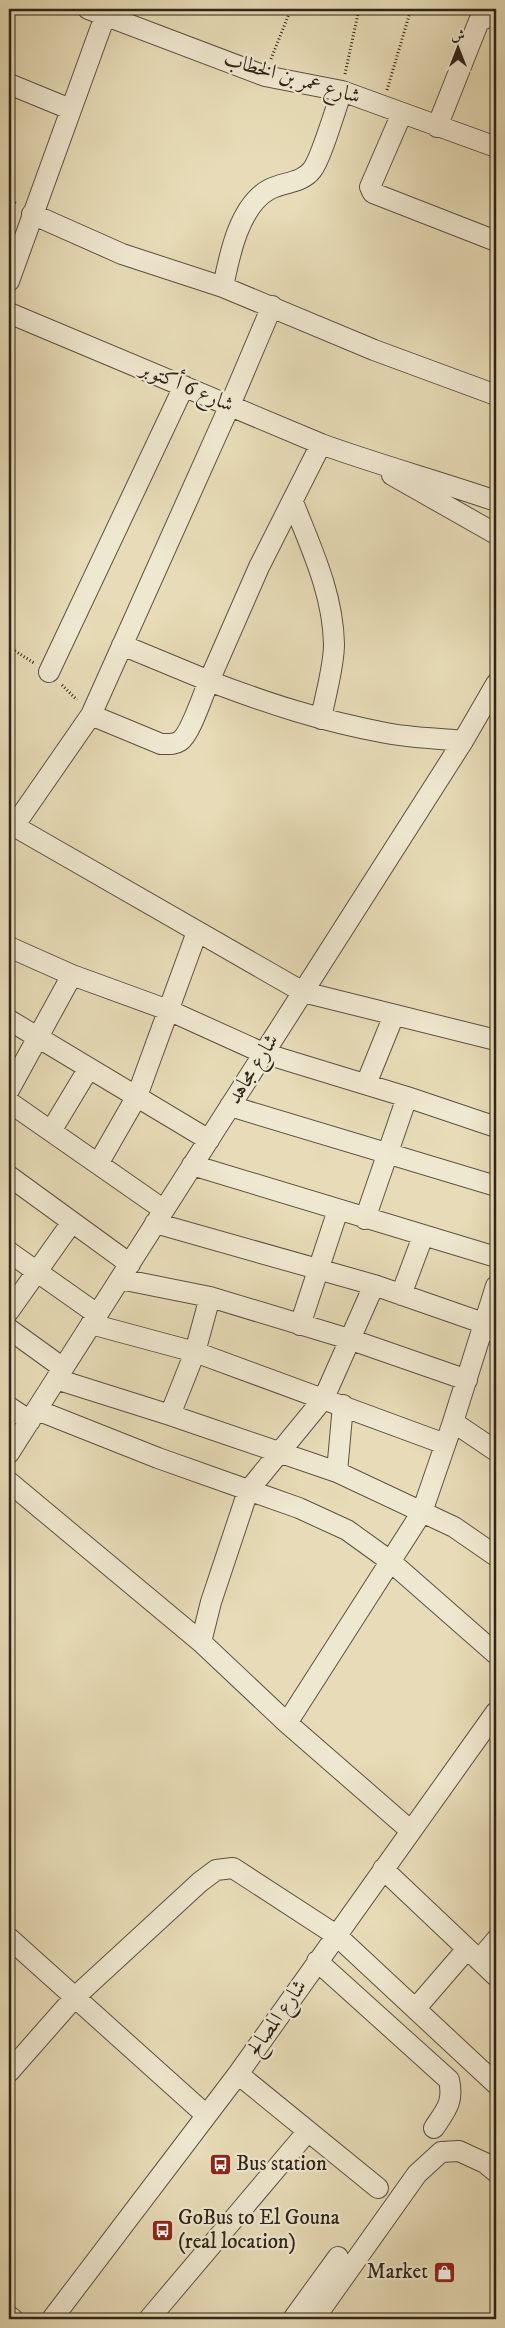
<svg xmlns="http://www.w3.org/2000/svg" width="505" height="2328" viewBox="0 0 505 2328" font-family="'IM FELL DW Pica',Amiri,serif">
<style>
.lines{fill:none;stroke-linecap:round;stroke-linejoin:round}
.minor-casing{stroke:#5c5240;stroke-width:22}
.path{stroke:#2e2418;stroke-width:3;stroke-dasharray:1 2.5;stroke-linecap:butt}
.minor{stroke:#efe8d0;stroke-width:20}
.labels{text-anchor:middle;dominant-baseline:central;stroke-width:4.5;stroke-linejoin:round;paint-order:stroke}
.street-label{font-size:21px;fill:#2e2418;stroke:#efe8d0}
.poi-label{font-size:21px;fill:#2e2418;stroke:#efe8d0;text-anchor:start}
</style>
<rect width="100%" height="100%" fill="#e7dcb7"/>
<filter id="stains"><feTurbulence type="fractalNoise" baseFrequency=".004" numOctaves="4"/><feColorMatrix values="0 0 0 0 .2 0 0 0 0 .09 0 0 0 0 .02 0 0 0 .5 -.17"/></filter>
<radialGradient id="worn" r=".72"><stop offset=".6" stop-color="#630" stop-opacity="0"/><stop offset="1" stop-color="#630" stop-opacity=".3"/></radialGradient>
<g class="lines">
<defs>
<path id="minor" d="M88,9L265,76L342,91L496,147
M9,84L70,109
M402,113L370,187L373,193L496,241
M437,127L479,21L491,16L496,17
M32,214L122,254L223,287L374,350L496,395
M9,281L105,16
M223,287C229,257 239,205 270,189C284,182 302,183 312,170C321,159 336,107 342,91
M272,306L230,405L91,715L14,826L303,992L496,1040
M9,313L321,444C379,465 438,481 496,501
M321,444L259,567L209,681C269,704 322,721 386,733C411,738 437,738 463,741
M392,475L496,534
M293,502C311,548 333,593 334,644C334,667 325,696 321,719
M49,672L184,386
M91,715L161,744C168,744 174,745 180,741C191,733 203,694 209,681L122,645
M9,947L72,975L168,1010L263,1053L407,1097L496,1127
M9,1020L209,1140
M366,1084L394,1015
M9,1090L72,975
M9,1102L164,1210
M230,1106L496,1186
M51,1131L89,1068
M98,1164L137,1096L197,932
M192,1165L496,1257
M9,1176L130,1264
M365,1219L407,1097
M155,1223L374,1285L483,1323L496,1333
M9,1252L97,1314
M120,1279L210,1297L349,1339L467,1380
M401,1295L423,1236
M9,1311L72,1222
M91,1324L195,1352L445,1444
M300,1325L338,1210
M9,1329L63,1368
M56,1379L170,1415L337,1472L454,1527L496,1556
M9,1407L30,1421
M37,1410L158,1458L299,1508L347,1530L390,1561L496,1654
M170,1415L195,1352L210,1297
M453,1422L496,1451
M9,1453L463,741L496,684
M337,1472L343,1405
M9,1482L201,1642L287,1723L411,1831
M201,1642L211,1602L248,1491L324,1398L374,1285
M287,1723L422,1512L453,1422L496,1286
M383,1869L496,1976
M9,1938L206,2115
M479,1960L496,1940
M317,1961L449,2080C454,2102 446,2110 434,2128
M416,2008L467,1949
M9,2072L75,1997L200,1882L216,1870L233,1868L336,1935L496,2084
M238,2074L378,2188
M9,2316L13,2319
M52,2319L238,2074L496,1712
M149,2319L308,2131
M293,2319L338,2257
M314,2319L417,2174L441,2152L459,2151L485,2163L496,2172"/>
</defs>
<!-- minor casing -->
<use href="#minor" class="minor-casing"/>
<!-- path -->
<path class="path" d="M271,59L291,9
M345,74L359,9
M387,90L411,9
M494,127L496,120
M9,199L17,204
M9,647L34,663
M62,685L77,700"/>
<!-- minor -->
<use href="#minor" class="minor"/>
</g>
<!-- icons -->
<defs>
<symbol id="bus-square" viewBox="-11 -11 22 22"><rect x="-9" y="-9" width="18" height="18" rx="4" fill="#8f2418" stroke="#efe8d0"/><path d="M-5-6H5V4H4V6H2V4H-2V6H-4V4H-5ZM-3.5-4V0h7V-4ZM-3.5 1.2v1.5H-2V1.2ZM2 1.2v1.5H3.5V1.2Z" fill="#fff"/></symbol>
<symbol id="shop-square" viewBox="-11 -11 22 22"><rect x="-9" y="-9" width="18" height="18" rx="4" fill="#8f2418" stroke="#efe8d0"/><path d="M-5-2.5h2.3a2.7 3.5 0 0 1 5.4 0H5L5.5 6h-11ZM-1.5-2.5h3a1.5 2.3 0 0 0-3 0Z" fill="#fff"/></symbol>
</defs>
<g fill-rule="evenodd">
<use href="#bus-square" x="208" y="2152" width="25" height="25"/>
<use href="#bus-square" x="150" y="2218" width="25" height="25"/>
<use href="#shop-square" x="432" y="2260" width="25" height="25"/>
</g>
<g class="labels">
<!-- street labels -->
<g class="street-label">
<text transform="translate(292 78) rotate(16)">شارع عمر بن الخطاب</text>
<text transform="translate(187 387) rotate(23)">شارع 6 أكتوبر</text>
<text transform="translate(253 1069) rotate(-58)">شارع مجاهد</text>
<text transform="translate(277 2018) rotate(-55)">شارع المصالح</text>
</g>
<!-- poi labels -->
<g class="poi-label">
<text x="236" y="2164">Bus station</text>
<text x="178" y="2218">GoBus to El Gouna<tspan x="178" dy="24">(real location)</tspan></text>
<text x="428" y="2272" text-anchor="end">Market</text>
</g>
</g>
<!-- margin -->
<rect width="505" height="2328" fill="none" stroke="#e7dcb7" stroke-width="30"/>
<rect x="10" y="10" width="485" height="2308" fill="none" stroke="#2e2418" stroke-width="2.5"/>
<rect x="15" y="15" width="475" height="2298" fill="none" stroke="#2e2418"/>
<!-- north arrow -->
<g transform="translate(458 48)" stroke="#efe8d0" stroke-width="4" paint-order="stroke">
<path d="M0-4L9 19L0 12L-9 19Z" fill="#2e2418"/>
<text y="-8" font-size="14" font-weight="bold" text-anchor="middle" fill="#2e2418">ش</text>
</g>
<rect width="100%" height="100%" filter="url(#stains)"/>
<rect width="100%" height="100%" fill="url(#worn)"/>
</svg>
